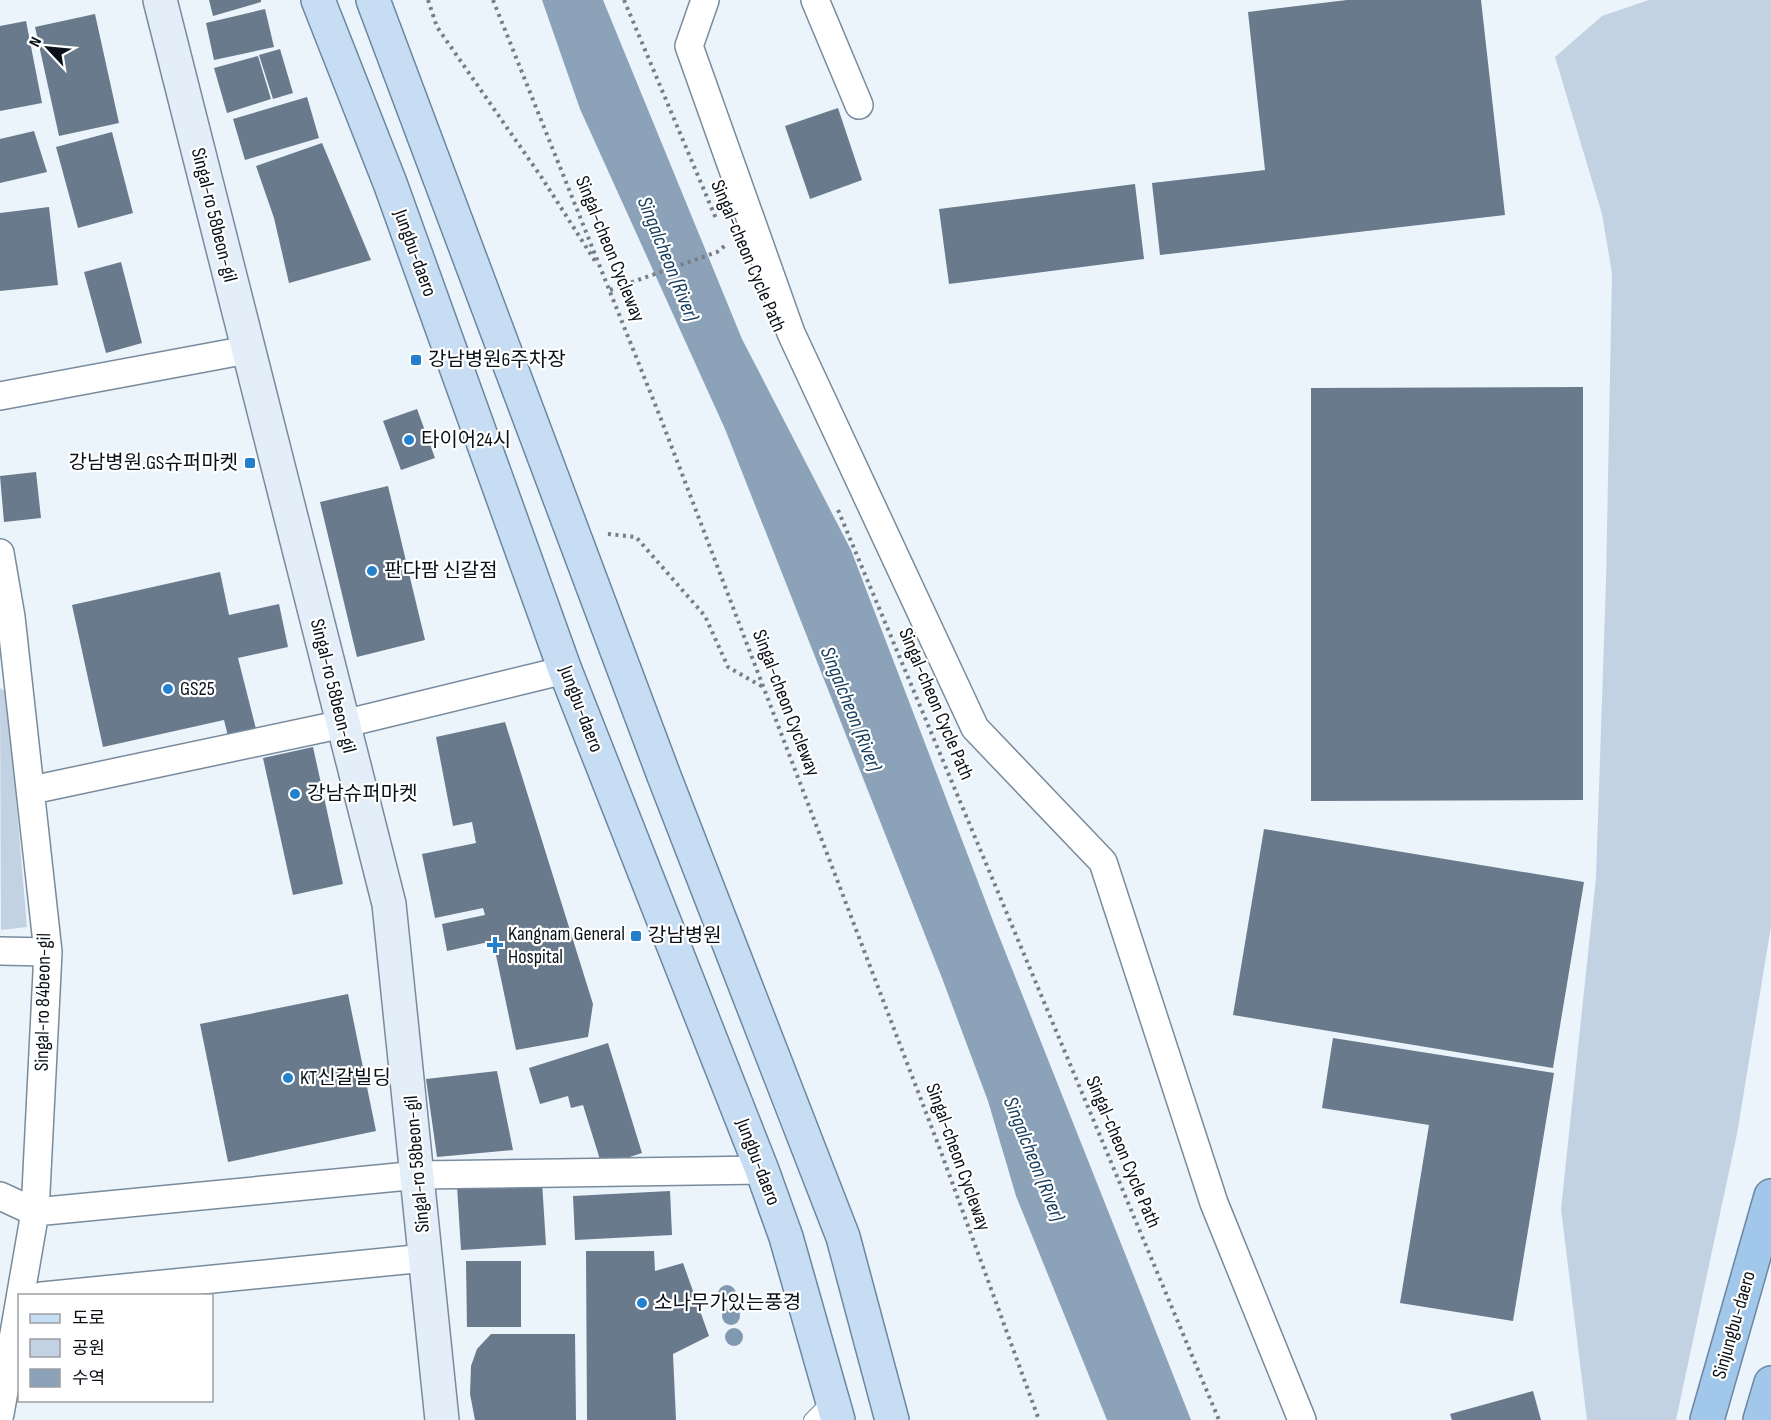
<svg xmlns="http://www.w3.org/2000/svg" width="1771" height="1420" viewBox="0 0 1771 1420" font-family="'Sofia Sans Condensed','Noto Sans KR',sans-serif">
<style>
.green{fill:#c2d2e3}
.water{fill:#8ba2b8}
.building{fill:#687a8c}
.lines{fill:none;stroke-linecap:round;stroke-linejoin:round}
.lane-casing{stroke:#788b9d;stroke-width:16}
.street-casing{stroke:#788b9d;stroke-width:30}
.secondary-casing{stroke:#788b9d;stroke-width:36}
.primary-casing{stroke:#6c87a1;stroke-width:36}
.highway-casing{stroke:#6c87a1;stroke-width:36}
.path{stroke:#777e86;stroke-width:4;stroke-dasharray:3 4.5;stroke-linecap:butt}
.lane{stroke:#fff;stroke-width:14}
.street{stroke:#fff;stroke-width:27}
.secondary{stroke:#e3eef9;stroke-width:33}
.primary{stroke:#c7ddf3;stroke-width:33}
.highway{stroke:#a1c7eb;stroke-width:33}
.tree{fill:#8199b0}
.poi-dot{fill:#2280cd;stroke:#fff;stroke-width:2}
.labels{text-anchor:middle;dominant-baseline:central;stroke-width:4.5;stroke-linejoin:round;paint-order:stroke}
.street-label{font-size:20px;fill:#091017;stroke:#fff}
.poi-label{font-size:20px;fill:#091017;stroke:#fff;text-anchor:start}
.water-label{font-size:21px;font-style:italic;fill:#193f60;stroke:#fff}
</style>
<rect width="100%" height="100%" fill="#ebf3fb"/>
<!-- green -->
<path class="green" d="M1649,0H1771V926L1737,1134L1676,1420H1587L1561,1209L1596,878L1606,581L1612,273L1602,214L1555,57L1602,16Z
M0,688L7,692L27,927L1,930Z"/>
<!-- water -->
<path class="water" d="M542,0H603L742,339L851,550L993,921L1191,1420H1107L1016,1196L988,1101L942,978L725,429L580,109Z"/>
<!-- building -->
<path class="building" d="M209,0H261V2L213,16Z
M1347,0H1481L1505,215L1160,255L1152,183L1265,170L1248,12Z
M265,9L274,47L214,60L206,23Z
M95,14L119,123L59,136L35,27Z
M26,21L42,103L0,111V26Z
M280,49L293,93L273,99L259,55Z
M258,56L271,99L227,113L214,68Z
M307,97L319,138L245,160L233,119Z
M838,108L862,180L810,199L785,126Z
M34,131L47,172L0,183V139Z
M112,132L133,213L78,228L56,147Z
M322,143L371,260L289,283L274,218L256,166Z
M1135,184L1144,259L949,284L939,209Z
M49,207L58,285L0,291V213Z
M121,262L142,343L106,353L84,272Z
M1583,387V800L1311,801V388Z
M417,409L435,458L401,470L383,421Z
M36,472L41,518L4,522L0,476Z
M388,486L425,640L357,657L320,502Z
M220,572L229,615L279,604L288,647L238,658L256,729L228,736L224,720L103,747L72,605Z
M505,722L593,1004L588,1037L516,1050L493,941L447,951L442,924L485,915L483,908L435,918L422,854L476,843L472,822L453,826L436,737Z
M313,747L343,884L293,895L263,758Z
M1264,829L1584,882L1553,1068L1233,1015Z
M348,994L376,1131L228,1162L200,1024Z
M1333,1038L1554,1073L1513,1321L1400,1303L1429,1125L1322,1108Z
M608,1043L642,1153L602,1166L583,1105L571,1108L568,1096L540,1104L529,1068Z
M497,1071L513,1150L437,1157L426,1079Z
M542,1182L546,1245L461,1250L457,1186Z
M670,1191L672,1235L575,1240L573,1196Z
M586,1251H654L655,1271L683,1263L709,1336L673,1354L676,1420H587Z
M466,1261H521V1327H467Z
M491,1334H575L576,1420H475L470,1394L471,1366L477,1349Z
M1533,1391L1541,1420H1452L1450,1414Z"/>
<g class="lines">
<defs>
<path id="lane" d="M811,1420L831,1400"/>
<path id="street" d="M705,0L689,46L791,333L975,728L1103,862L1214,1203L1302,1420
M815,0L859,105
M0,396L247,350
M0,553L11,617L48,952L35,1212L0,1414
M32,790L343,724L565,670
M0,951L48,952
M0,1196L35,1212L419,1175L762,1170
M42,1296L425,1258"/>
<path id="secondary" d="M160,0L389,904L442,1420"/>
<path id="primary" d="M318,0L390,183L565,670L762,1170L786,1237L838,1420
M373,0L664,776L843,1237L892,1420"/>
<path id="highway" d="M1707,1420L1771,1196
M1760,1420L1771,1383"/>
</defs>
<!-- lane casing -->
<use href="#lane" class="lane-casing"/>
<!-- street casing -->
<use href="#street" class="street-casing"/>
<!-- secondary casing -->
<use href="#secondary" class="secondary-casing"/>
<!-- primary casing -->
<use href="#primary" class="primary-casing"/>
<!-- highway casing -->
<use href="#highway" class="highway-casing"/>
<!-- path -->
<path class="path" d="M428,0L437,27L542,178L597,264
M493,0L661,419L941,1152L1039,1420
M624,0L717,221
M610,290L717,252L727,244
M838,510L1219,1420
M608,534L636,537L705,616L728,667L763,687"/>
<!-- lane -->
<use href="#lane" class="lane"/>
<!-- street -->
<use href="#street" class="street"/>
<!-- secondary -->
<use href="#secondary" class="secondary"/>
<!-- primary -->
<use href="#primary" class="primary"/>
<!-- highway -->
<use href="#highway" class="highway"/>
</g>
<!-- trees -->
<g class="tree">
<circle cx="727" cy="1294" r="9"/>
<circle cx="731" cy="1316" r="9"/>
<circle cx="734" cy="1337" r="9"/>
</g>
<!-- markers -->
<g class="poi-dot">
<rect x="410" y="354" width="12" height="12" rx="3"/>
<circle cx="409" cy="440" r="6"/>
<rect x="244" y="457" width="12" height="12" rx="3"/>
<circle cx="372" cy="571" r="6"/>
<circle cx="168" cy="689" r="6"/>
<circle cx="295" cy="794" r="6"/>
<rect x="630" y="930" width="12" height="12" rx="3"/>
<path d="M492 936h6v6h6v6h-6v6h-6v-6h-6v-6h6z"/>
<circle cx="288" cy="1078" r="6"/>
<circle cx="642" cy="1303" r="6"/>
</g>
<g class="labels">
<!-- street labels -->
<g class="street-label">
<text transform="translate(214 215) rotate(76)">Singal-ro 58beon-gil</text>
<text transform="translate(610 249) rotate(68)">Singal-cheon Cycleway</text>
<text transform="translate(415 253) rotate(70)">Jungbu-daero</text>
<text transform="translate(748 256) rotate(67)">Singal-cheon Cycle Path</text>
<text transform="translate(333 686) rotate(76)">Singal-ro 58beon-gil</text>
<text transform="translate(786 703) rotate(69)">Singal-cheon Cycleway</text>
<text transform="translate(936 704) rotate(67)">Singal-cheon Cycle Path</text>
<text transform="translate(581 709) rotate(69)">Jungbu-daero</text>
<text transform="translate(43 1002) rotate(-89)">Singal-ro 84beon-gil</text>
<text transform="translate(1123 1152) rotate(67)">Singal-cheon Cycle Path</text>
<text transform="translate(958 1157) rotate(70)">Singal-cheon Cycleway</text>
<text transform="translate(758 1162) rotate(69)">Jungbu-daero</text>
<text transform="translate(417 1164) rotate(-95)">Singal-ro 58beon-gil</text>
<text transform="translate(1734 1325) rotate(-74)">Sinjungbu-daero</text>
</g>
<!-- poi labels -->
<g class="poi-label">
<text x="428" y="360">강남병원6주차장</text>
<text x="421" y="440">타이어24시</text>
<text x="238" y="463" text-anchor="end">강남병원.GS슈퍼마켓</text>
<text x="384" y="571">판다팜 신갈점</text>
<text x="180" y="689">GS25</text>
<text x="307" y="794">강남슈퍼마켓</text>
<text x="508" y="934">Kangnam General<tspan x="508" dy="23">Hospital</tspan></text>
<text x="648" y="936">강남병원</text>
<text x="300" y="1078">KT신갈빌딩</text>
<text x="654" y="1303">소나무가있는풍경</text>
</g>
<!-- water labels -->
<g class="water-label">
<text transform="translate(668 259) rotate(68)">Singalcheon (River)</text>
<text transform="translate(851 709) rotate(68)">Singalcheon (River)</text>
<text transform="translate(1034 1159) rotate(68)">Singalcheon (River)</text>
</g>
</g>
<!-- legend -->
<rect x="18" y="1294" width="195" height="108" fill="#ffffff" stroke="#9d9fa2" stroke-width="1.5"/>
<rect x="30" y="1314" width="30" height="9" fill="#c7ddf3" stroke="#9d9fa2" stroke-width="1.5"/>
<text x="72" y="1324" font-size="18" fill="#091017">도로</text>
<rect x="30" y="1339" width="30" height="18" fill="#c2d2e3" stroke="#9d9fa2" stroke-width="1.5"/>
<text x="72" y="1354" font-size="18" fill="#091017">공원</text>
<rect x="30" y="1369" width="30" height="18" fill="#8ba2b8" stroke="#9d9fa2" stroke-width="1.5"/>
<text x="72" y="1384" font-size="18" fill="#091017">수역</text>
<!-- north arrow -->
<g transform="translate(48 48) rotate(296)" stroke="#ffffff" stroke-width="4.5" paint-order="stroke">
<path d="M0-4.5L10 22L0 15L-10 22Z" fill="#091017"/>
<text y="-9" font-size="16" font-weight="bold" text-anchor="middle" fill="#091017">N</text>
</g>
</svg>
